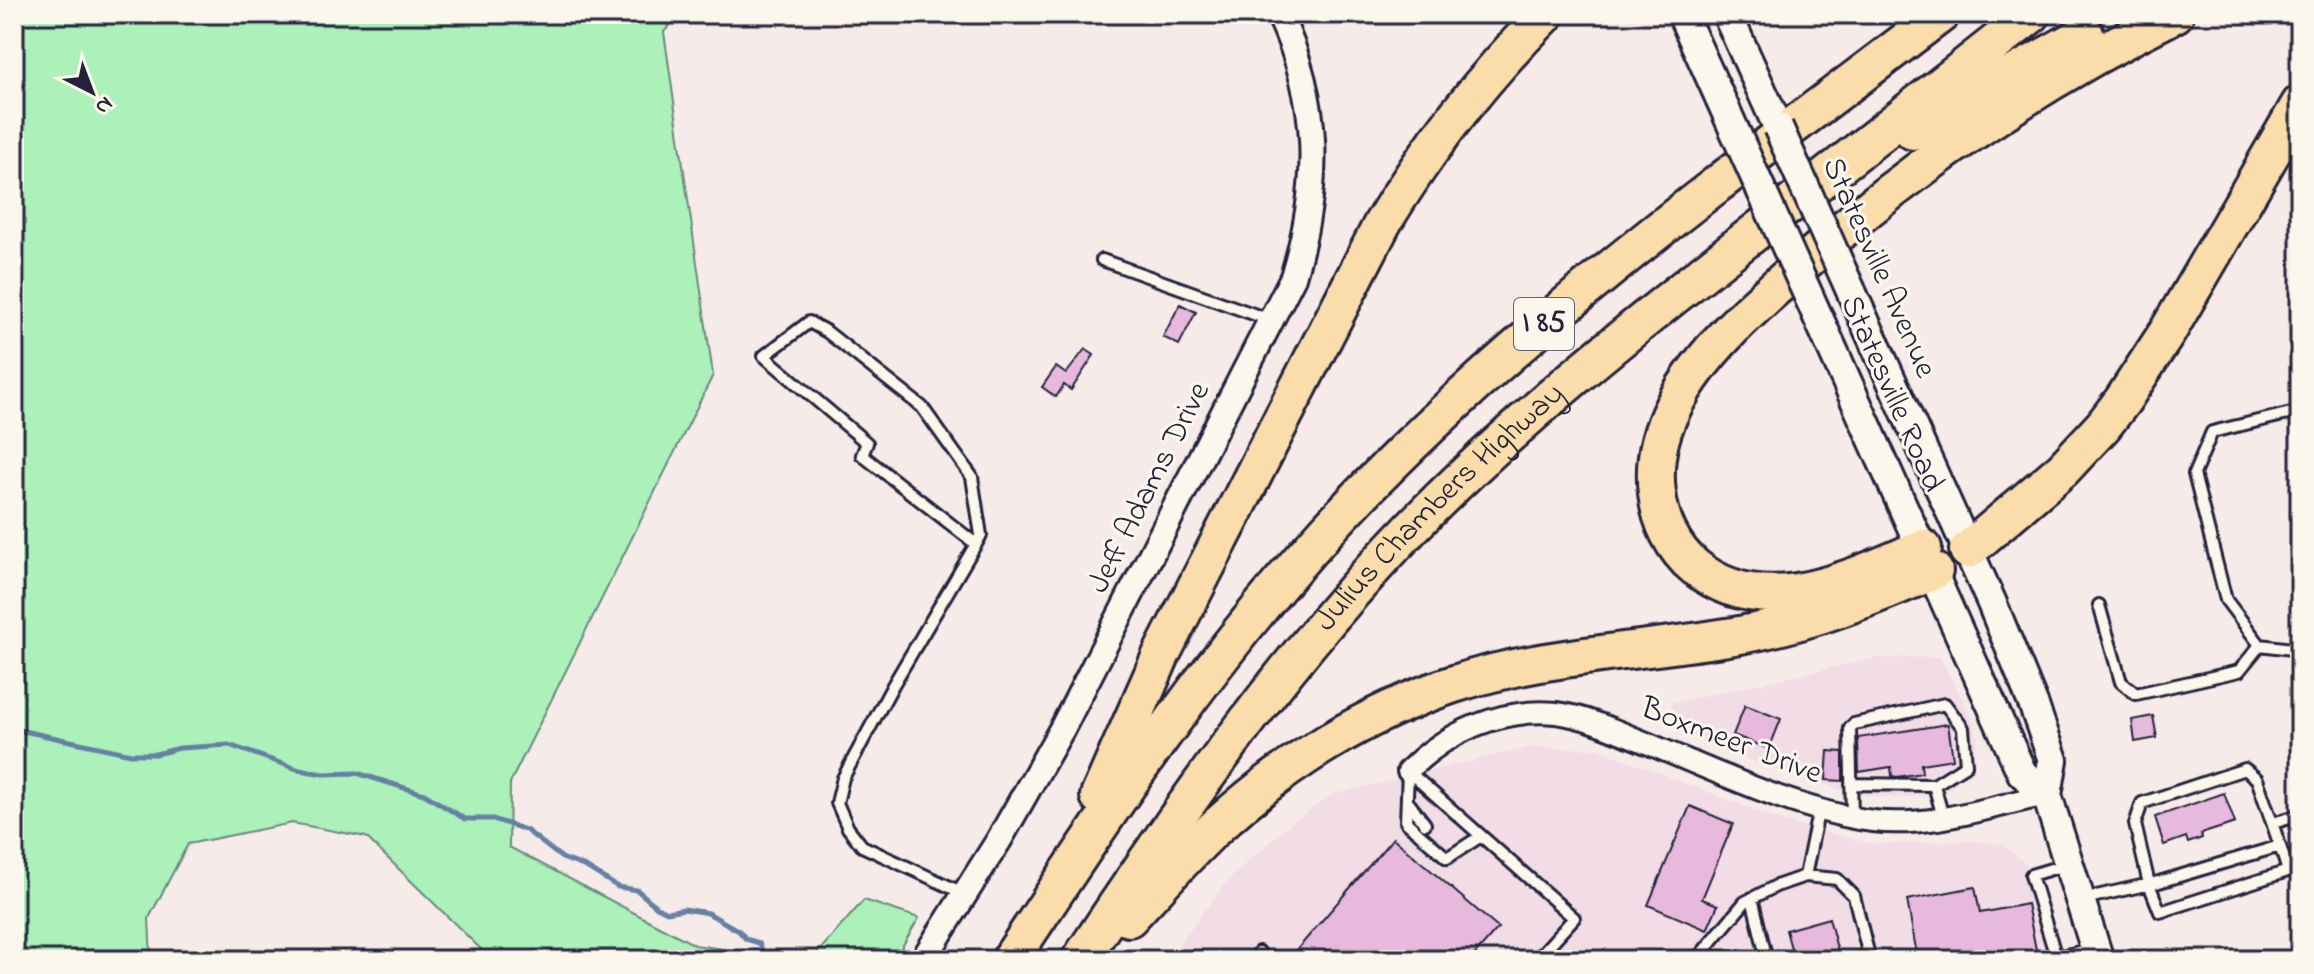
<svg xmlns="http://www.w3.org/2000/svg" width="2314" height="974" viewBox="0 0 2314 974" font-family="'Indie Flower',sans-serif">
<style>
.built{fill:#f2dce5}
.green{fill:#acf0ba;stroke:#67897a;stroke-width:2}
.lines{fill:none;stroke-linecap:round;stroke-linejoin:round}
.stream{stroke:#6680a5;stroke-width:5}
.building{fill:#e7b9dd;stroke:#22223b;stroke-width:2}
.service-casing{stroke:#22223b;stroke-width:16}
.minor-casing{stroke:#22223b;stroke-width:26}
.tertiary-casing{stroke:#22223b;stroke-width:30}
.secondary-casing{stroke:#22223b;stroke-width:34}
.motorway-casing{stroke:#22223b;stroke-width:42}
.service{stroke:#fbf7ec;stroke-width:10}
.minor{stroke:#fbf7ec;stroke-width:20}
.tertiary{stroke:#fbf7ec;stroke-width:24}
.secondary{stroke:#fbf7ec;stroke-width:28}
.motorway{stroke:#faddab;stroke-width:36}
.secondary-bridge-casing{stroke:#22223b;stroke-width:34;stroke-linecap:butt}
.secondary-bridge{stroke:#fbf7ec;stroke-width:28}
.labels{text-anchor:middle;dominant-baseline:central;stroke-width:6;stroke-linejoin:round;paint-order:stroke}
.shield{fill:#fbf7ec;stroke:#636270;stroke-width:2}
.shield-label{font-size:30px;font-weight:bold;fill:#22223b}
.street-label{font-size:32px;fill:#22223b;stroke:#fbf7ec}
</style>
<rect width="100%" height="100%" fill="#f7ebe9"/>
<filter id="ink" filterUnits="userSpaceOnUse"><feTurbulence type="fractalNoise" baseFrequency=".0125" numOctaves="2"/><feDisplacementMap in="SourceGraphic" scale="16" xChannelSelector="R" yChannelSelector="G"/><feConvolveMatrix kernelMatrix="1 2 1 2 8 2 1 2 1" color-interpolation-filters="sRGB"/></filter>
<g filter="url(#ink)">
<!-- built -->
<path class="built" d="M1940,657L1972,718L1978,739L1968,771L1945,792L1896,798L1851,793L1775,770L1674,729L1671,703L1876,658Z
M1530,747L1598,749L1785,822L1873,844L1976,841L2002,844L2027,865L2051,960H1167L1227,881L1288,825L1334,794Z"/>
<!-- green -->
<path class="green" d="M14,14H679L664,32L713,375L510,783L509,847L695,945L801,960H492L366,837L292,823L188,844L149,918L151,960H14Z
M864,900L919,918L894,960H811Z"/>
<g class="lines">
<!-- stream -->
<path class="stream" d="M14,729L131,754H156L180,748L229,745L300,770L323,774L357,773L424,794L465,819H493L526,830L562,858L586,867L618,887L637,890L657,907L667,912L684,909L708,913L739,931L746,939L759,943L767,960"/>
</g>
<!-- building -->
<path class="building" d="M1180,304L1196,312L1179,345L1163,337Z
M1085,349L1094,355L1071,390L1064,385L1056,397L1042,387L1056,367L1066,374Z
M1745,705L1781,719L1769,749L1733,735Z
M2153,716L2157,738L2135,742L2132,720Z
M1948,724L1953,759L1921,764L1922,773L1897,777L1892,776L1891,767L1859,772L1858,738Z
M1828,751L1843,752V781L1826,780Z
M2224,793L2235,823L2201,834L2202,838L2188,843L2186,837L2164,845L2155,817Z
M1690,806L1733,824L1702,899L1718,905L1707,930L1648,905Z
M1393,838L1498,928L1470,960H1288Z
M1975,887L1980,913L2027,904L2038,960H1918L1907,900Z
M1829,918L1840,960H1794L1786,930Z"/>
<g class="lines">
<defs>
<path id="service" d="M1102,260L1270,320
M2300,411L2212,432L2194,474L2226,600L2260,645L2300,650
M2099,605L2121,682L2136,694L2239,671L2260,645
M1408,771L1574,918L1536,960
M1408,771L1406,822L1447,858L1481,836
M1851,784L1934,785
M1407,801L1425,824
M1852,817L1850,728L1854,724L1945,704L1963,728L1966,765L1934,785L1943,817
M2273,823L2300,815
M2280,846L2257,779L2245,769L2142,803L2135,824L2149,884L2160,912L2288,871
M2068,864L2031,875L2056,957L2094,949
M1805,876L1837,879L1854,896L1870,960
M963,893L862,846L848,828L837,803L843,778L893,685L976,544L981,535L972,477L922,407L827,332L809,322L764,356L867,443L862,455L976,544
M1752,898L1767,960
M2083,899L2159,882L2280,846L2288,871L2300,868
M1253,960L1259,952
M1696,960L1745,902L1776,886L1805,876L1819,808"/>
<path id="minor" d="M1408,771C1446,732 1501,708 1556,713C1588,717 1619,732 1649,744C1717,772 1801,812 1873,821C1931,828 1992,806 2047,795"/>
<path id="tertiary" d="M923,960L999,840L1063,727L1293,277C1321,182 1321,104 1279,14"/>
<path id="secondary" d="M1682,14L1720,98
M1727,14L1778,127
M1851,291L1991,601L2034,706L2053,760L2047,795L2099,960
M1818,317L2022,773L2047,795"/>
<g id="motorway">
<path d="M1913,131L2085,34"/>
<path d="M1923,548C1852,577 1765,624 1695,567C1673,549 1660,521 1657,493C1653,463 1660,432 1674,405C1703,350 1752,308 1799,267C1913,166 2038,82 2175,14"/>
<path d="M1968,550L2063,469L2103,426L2123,400L2168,331L2300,104"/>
<path d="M1099,796L1162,653L1382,224C1429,146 1482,78 1546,14"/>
<path d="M1129,918C1158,887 1186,855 1217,826C1284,764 1366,713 1454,684C1548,653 1648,652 1745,634C1812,622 1872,597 1934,571"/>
<path d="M1010,960C1109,810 1207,661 1329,528C1510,332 1730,175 1941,14"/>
<path id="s1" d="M1080,960C1182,806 1286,657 1415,524C1517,420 1630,330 1744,241C1840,165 1936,90 2032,14"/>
</g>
</defs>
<!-- service casing -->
<use href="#service" class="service-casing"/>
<!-- minor casing -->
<use href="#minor" class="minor-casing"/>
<!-- tertiary casing -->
<use href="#tertiary" class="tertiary-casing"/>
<!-- secondary casing -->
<use href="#secondary" class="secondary-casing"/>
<!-- motorway casing -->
<use href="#motorway" class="motorway-casing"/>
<!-- service -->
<use href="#service" class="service"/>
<!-- minor -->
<use href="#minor" class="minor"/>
<!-- tertiary -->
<use href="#tertiary" class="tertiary"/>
<!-- secondary -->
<use href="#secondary" class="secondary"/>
<!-- motorway -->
<use href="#motorway" class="motorway"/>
<defs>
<path id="secondary-bridge" d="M1720,98L1818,317
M1778,127L1851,291"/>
</defs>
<!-- secondary-bridge casing -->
<use href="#secondary-bridge" class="secondary-bridge-casing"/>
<!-- secondary-bridge -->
<use href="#secondary-bridge" class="secondary-bridge"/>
</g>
</g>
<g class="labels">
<!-- shield labels -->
<rect class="shield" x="1514" y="298" width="60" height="52" rx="6"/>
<g class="shield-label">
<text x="1544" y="324">I 85</text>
</g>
<!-- street labels -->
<g class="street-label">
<text transform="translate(1878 268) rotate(66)">Statesville Avenue</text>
<text transform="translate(1891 394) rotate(66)">Statesville Road</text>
<text transform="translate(1150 488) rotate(-63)">Jeff Adams Drive</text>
<text stroke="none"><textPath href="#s1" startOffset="580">Julius Chambers Highway</textPath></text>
<text transform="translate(1731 742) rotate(21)">Boxmeer Drive</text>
</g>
</g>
<!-- margin -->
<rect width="2314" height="974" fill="none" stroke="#fbf7ec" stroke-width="48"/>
<rect x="24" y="24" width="2266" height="926" fill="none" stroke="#22223b" stroke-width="3" filter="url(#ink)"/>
<!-- north arrow -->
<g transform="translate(92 92) rotate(138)" stroke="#fbf7ec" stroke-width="6" paint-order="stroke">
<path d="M0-6L14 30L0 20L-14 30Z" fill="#22223b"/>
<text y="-12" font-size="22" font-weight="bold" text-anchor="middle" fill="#22223b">N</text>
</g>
</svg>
